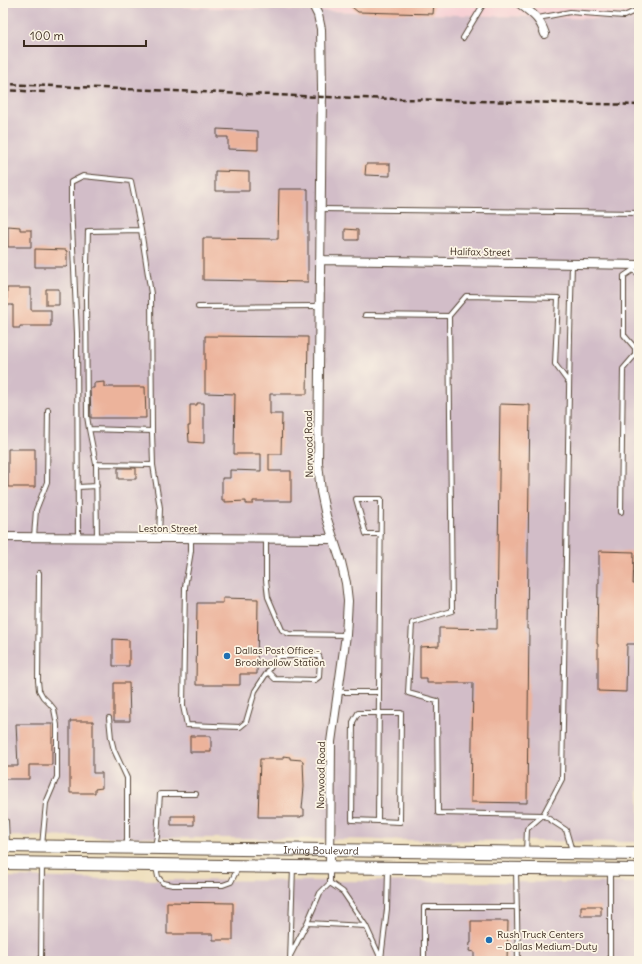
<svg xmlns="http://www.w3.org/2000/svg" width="642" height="964" viewBox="0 0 642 964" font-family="Delius,sans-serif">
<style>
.built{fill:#f7cfd4}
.industrial{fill:#d2bdc8}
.building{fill:#ecb39b}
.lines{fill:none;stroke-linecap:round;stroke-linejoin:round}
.service-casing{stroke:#564536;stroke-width:6}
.minor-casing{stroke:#564536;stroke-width:10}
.secondary-casing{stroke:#564536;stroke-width:14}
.service{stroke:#fff;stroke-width:4}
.minor{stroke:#fff;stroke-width:8}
.secondary{stroke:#fff;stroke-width:12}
.rail{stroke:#3b2a1e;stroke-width:2.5;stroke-dasharray:6 3;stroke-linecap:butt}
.poi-dot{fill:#1f6fb2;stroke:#fcf5e5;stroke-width:1.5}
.labels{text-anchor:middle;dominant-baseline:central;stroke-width:3.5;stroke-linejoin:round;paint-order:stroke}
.street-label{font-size:10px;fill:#3b2a1e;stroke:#fcf5e5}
.poi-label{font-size:10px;fill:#3b2a1e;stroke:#fcf5e5;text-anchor:start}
</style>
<rect width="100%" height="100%" fill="#fcf5e5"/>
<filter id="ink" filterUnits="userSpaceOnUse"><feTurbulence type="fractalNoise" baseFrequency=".025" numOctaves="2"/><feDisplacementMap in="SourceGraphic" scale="8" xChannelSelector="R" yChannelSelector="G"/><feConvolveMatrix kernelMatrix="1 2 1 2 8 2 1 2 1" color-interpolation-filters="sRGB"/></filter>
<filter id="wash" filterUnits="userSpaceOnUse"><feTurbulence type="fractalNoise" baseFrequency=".012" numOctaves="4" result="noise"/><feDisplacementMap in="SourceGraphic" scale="16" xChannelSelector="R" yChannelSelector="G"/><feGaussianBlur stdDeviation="0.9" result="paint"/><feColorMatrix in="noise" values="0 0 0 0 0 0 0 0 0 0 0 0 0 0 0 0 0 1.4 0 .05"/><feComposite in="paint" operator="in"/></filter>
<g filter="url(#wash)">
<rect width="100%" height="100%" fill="#efe0bf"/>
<!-- built -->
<path class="built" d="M41,3H639V20Z"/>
<!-- industrial -->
<path class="industrial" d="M3,3H41L639,20V842L3,836Z
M3,877L164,880L639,883V961H3Z"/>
<g id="blocks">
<!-- building -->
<path class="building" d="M347,3H434L433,14L358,12Z
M217,129L258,131V150L228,149V137H217Z
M366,164H390V176L365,175Z
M215,171L249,172V191H215Z
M279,189H308V282L203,280V238L278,239Z
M8,226L20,227V230H31V247H8Z
M345,229L358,230V240H345Z
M35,249L66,250V251H67V266L66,267H35Z
M7,288H31V310H51V326H20V328H13V305H7Z
M46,289H59V305H46Z
M205,336L308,337L307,394H270V414H282L281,454H269V471H291V501H253V504H246V501L225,502V500H222V478H230V470L261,471V454H234L235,394L205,393Z
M104,382V387H145L146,418H91L90,388H94V383Z
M197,403H204V443L189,442L188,426H190V405H197Z
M500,404L530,405L527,629H529L527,803L471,802L473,683H427V678H420V647L439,646V628L497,629Z
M8,449H35V487H8Z
M118,468H136V479H118Z
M599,551L634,552L633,584H639V644H627L626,692L598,691V644H597L598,583H599Z
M223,598L258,599L257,674H240V685H196L197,603H223Z
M113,639L129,640V666H113Z
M114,683H129L130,721H114Z
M70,721H93V773H102V788L95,789V793H70Z
M16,724H52V765H29V779H3V766H18Z
M190,736H211V752H190Z
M283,756L290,757V759L302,760V761H303L304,787L302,809H304V816H301V817H258L260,759H283Z
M171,816H194V825H171Z
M167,902L233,903V940H213V934H167Z
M581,906H601V916H581Z
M471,921H508L507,961H474V952L469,951L470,943H471Z"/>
</g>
</g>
<g filter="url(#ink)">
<use href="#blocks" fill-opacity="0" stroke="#564536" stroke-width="1"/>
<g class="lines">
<defs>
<path id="service" d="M538,18L570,12L624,16L639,9
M463,38L484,3
M321,209L639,213
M633,270L624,276V335L635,348
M633,270L639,274
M198,307L319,306
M365,315L449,316L452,611L412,623L408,693L437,701L438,813L543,815L566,830L572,851
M449,316L466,296L558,298L555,364L569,383
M89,429L87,416L86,296L88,231L141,230L151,294L152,431
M96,464L153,465
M78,487L97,486
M621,512L623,369L635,355V348L639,342
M34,537L36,510L47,482L48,410
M78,537L77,333L71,205V182L83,176L131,181L141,230
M97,537L96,464L89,429L152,431L153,465L160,508L159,538
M191,539V551L185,587L183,706L187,725L240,727L246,722L255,691L278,656H319L320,659L319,677L315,680L275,679L268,672
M266,539V580L268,597L282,630L289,634L346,635
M39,573L38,681L39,690L43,697L50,704L54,709L57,725V777L46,803L42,846
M339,692H379L378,821L352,820L353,722L358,713H401L400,822L378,821
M379,692L381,499H356L366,534H381
M109,718L111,738L114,750L127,778V845
M3,821H6L7,845
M155,846L157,836L160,794H196
M526,852L527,829L543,815L562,779L570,336L572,264
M156,867L158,877L163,883L173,885H223L231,882L238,868
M330,870V883
M610,870V961
M516,871L518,961
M330,883L343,892L366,926
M307,923L366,926L381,959
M291,954L307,923L320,893L330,883
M381,959L387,909L388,870
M41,961L42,865
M290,961L293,867
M424,961V907H517"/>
<path id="minor" d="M312,3L318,15L321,29L322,89L318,463L321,492L326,516L341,562L346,583L348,601L346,635L331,742L330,867
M519,3C532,14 539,16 545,34
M320,260L639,265
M3,537L333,539"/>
<g id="secondary">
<path id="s1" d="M3,846L639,854"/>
<path d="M3,863L293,867L639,870"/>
</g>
</defs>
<!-- service casing -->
<use href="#service" class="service-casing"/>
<!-- minor casing -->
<use href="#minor" class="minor-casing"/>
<!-- secondary casing -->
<use href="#secondary" class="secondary-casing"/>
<!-- service -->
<use href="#service" class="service"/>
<!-- minor -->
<use href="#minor" class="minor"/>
<!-- secondary -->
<use href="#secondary" class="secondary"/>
<!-- rail -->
<path class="rail" d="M3,84L322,97L639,105
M3,90L45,92"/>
</g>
</g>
<!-- markers -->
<g class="poi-dot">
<circle cx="227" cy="656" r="4"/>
<circle cx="489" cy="940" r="4"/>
</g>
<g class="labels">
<!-- street labels -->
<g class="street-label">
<text transform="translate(480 252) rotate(1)">Halifax Street</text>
<text transform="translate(309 444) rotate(-91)">Norwood Road</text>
<text x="168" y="528">Leston Street</text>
<text transform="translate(321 775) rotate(-89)">Norwood Road</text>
<text stroke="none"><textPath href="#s1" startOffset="318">Irving Boulevard</textPath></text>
</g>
<!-- poi labels -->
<g class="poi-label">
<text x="235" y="650">Dallas Post Office -<tspan x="235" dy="12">Brookhollow Station</tspan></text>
<text x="497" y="934">Rush Truck Centers<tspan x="497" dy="12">– Dallas Medium-Duty</tspan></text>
</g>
</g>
<!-- margin -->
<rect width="642" height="964" fill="none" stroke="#fcf5e5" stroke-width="16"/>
<!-- scale -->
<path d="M24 40v6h122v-6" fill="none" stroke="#3b2a1e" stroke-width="2"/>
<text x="30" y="40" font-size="12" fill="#3b2a1e" stroke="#fcf5e5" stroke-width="3" paint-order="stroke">100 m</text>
</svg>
